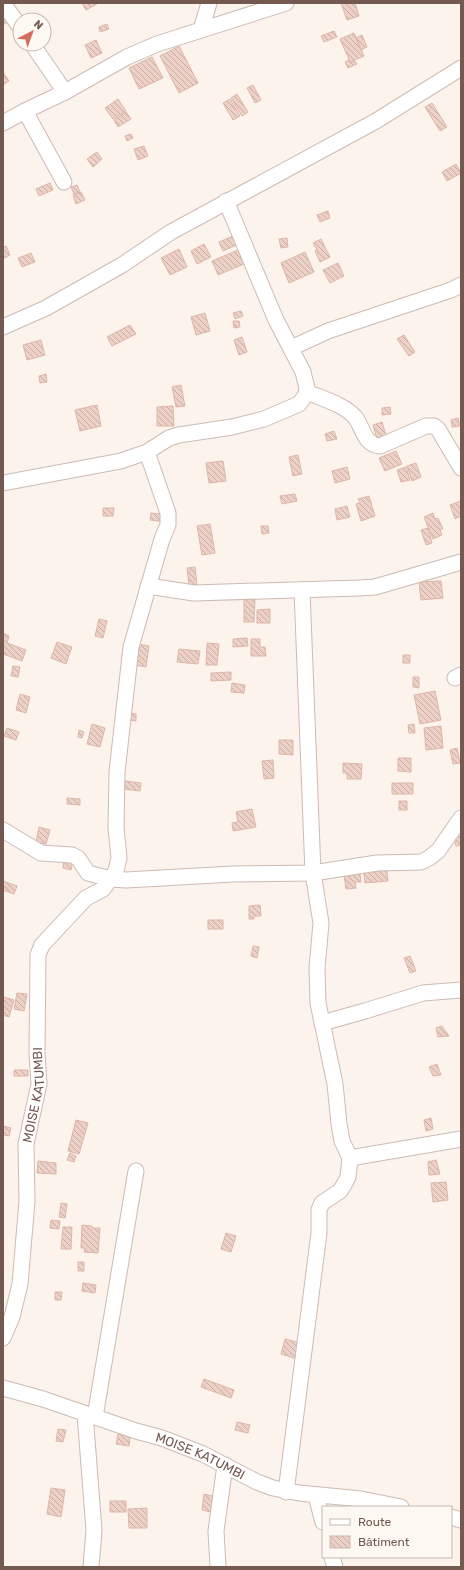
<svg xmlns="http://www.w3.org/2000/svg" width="464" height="1570" viewBox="0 0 464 1570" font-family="Rubik,sans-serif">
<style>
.building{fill:url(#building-back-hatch);stroke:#deb6a9}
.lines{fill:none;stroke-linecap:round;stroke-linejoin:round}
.street-casing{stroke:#ccbbb3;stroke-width:17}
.street{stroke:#fff;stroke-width:15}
.labels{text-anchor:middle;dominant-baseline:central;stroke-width:3.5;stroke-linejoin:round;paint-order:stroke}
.street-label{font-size:13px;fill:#745951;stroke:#fdf8f2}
</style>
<defs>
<pattern id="building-back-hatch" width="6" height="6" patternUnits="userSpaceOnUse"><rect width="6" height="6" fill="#edd1c7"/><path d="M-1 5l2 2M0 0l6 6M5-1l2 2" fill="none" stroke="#c5ada4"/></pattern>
</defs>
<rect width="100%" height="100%" fill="#fbf3ec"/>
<!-- building -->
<path class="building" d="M82,3H96L97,4L86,10Z
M341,3H355L359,16L347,20Z
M3,10L12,19L3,25Z
M107,24L109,29L100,32L99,27Z
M334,31L337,37L324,42L321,36Z
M354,33L364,56L350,62L340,39Z
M362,35L367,47L361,50L356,38Z
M96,40L102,53L91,58L85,45Z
M179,46L198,83L179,93L160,56Z
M152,57L163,78L139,89L129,68Z
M349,60L350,63L355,61L357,64L348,68L345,62Z
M3,72L9,81L3,85Z
M253,85L261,100L255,103L247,88Z
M237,94L248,112L242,116L231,98Z
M118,99L126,111L113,119L105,108Z
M230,99L240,116L233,120L223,103Z
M432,103L447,127L440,131L425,107Z
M126,112L131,119L118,127L114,120Z
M131,134L133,138L127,141L125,136Z
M144,146L148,156L138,160L134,149Z
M97,152L102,159L93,167L87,159Z
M456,164L461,173L447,181L442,172Z
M50,183L53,190L39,196L36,189Z
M77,185L80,192L74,194L71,187Z
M81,192L85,200L76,204L73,195Z
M328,211L330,218L320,222L317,215Z
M235,235L239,244L223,251L219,242Z
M287,238L288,247L281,248L279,239Z
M321,239L330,257L320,262L315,251L317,250L313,243Z
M204,244L211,257L197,264L191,251Z
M6,246L10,255L3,259V247Z
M179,249L187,267L170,275L161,258Z
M238,250L244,264L218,275L212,261Z
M305,252L314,272L289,283L281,263Z
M31,253L35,262L22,267L18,258Z
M338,263L344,276L330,283L323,270Z
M241,311L243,316L235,319L233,313Z
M205,313L210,331L196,335L191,317Z
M233,321H239L240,327L234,328Z
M130,325L136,334L112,346L107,337Z
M404,335L415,352L409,356L397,339Z
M242,337L247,352L239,355L234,340Z
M41,340L45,355L27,360L23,345Z
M46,374L47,382L40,383L39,376Z
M181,385L185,406L176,407L172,387Z
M97,405L101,426L80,431L75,410Z
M173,406L174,426H157V407Z
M390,407L391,414L382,415V408Z
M458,418L460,426L452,427L451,420Z
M382,422L386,435L377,438L373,425Z
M334,431L337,439L327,441L325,434Z
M396,451L402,464L385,471L379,458Z
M298,455L302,474L293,476L289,457Z
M223,461L226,481L209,483L206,463Z
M416,463L421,477L412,481L407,466Z
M347,467L350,479L335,483L332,471Z
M406,467L410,480L401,482L397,470Z
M295,494L297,501L282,504L280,496Z
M369,496L375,516L361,521L356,504L360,503L358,499Z
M461,501V516L455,519L450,505Z
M347,506L350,517L337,520L335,509Z
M103,508H114L113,516H103Z
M151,513L166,515L165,522L150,520Z
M433,513L435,519L438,518L443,529L440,530L442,535L433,539L424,517Z
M210,524L215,553L202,555L197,526Z
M261,526H268L269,533L262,534Z
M428,528L432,543L426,545L421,530Z
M195,567L197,585L189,586L187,568Z
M441,581L443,598L421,600L419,582Z
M244,596H255L254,622H244Z
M270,609V623H257V610Z
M99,619L107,621L103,638L95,636Z
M3,633L9,636L7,643L26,650L22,661L3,654Z
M247,638L248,646L233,647V639Z
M251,639H260V647H265L266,656H251Z
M57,642L72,647L66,664L51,658Z
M207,643L219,644L217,665H206Z
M137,644L149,646L146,667L134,665Z
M179,649L200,651L198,664L177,662Z
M403,655H410V663H403Z
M13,666L20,667L18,677L11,676Z
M231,672V680L211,681V673Z
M413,677H419V688L413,687Z
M232,683L245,685L244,693L231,692Z
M435,691L441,720L420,724L414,695Z
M20,694L30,697L26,713L16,710Z
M129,713L136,714V721L128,720Z
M92,724L105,728L100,747L87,744Z
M414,724L415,733H409L408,725Z
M441,726L443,748L426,750L424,728Z
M7,728L19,732L16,740L4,736Z
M79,730L84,732L82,738L78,737Z
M279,740H293V755L279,754Z
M457,748L460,763L453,764L450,750Z
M398,758H411V772L398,771Z
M273,760L274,778L264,779L262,761Z
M343,763L362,764L361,779H347V773H343Z
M125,781L141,783L140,791L124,789Z
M392,783H413V794H392Z
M67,798L80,799V805L67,804Z
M399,801H407V810H399Z
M252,809L256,827L233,831L232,823L238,822L236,812Z
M39,827L50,830L46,844L36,842Z
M461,836V845L456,846L454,838Z
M64,859L73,860L71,870L63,868Z
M386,865L388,881L365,883L363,867Z
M360,873L361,882H355L356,888L346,889L344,875Z
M3,881L17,886L14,894L3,890Z
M260,905L261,916H254V919H249V906Z
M208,920H223V929H208Z
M253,946L259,947L257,958L251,956Z
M410,956L416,971L410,973L404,958Z
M17,993L27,994L24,1011L14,1009Z
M3,997L14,1000L9,1017L3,1015Z
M442,1026L449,1036L438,1037L436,1028Z
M437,1064L441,1075L433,1076L429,1067Z
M14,1070H28V1076H14Z
M431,1118L433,1129L426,1131L424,1120Z
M76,1120L88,1123L79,1154L68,1151Z
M3,1126L11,1128L9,1136L3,1135Z
M70,1153L76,1156L74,1162L67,1160Z
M436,1160L440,1174L429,1175L428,1162Z
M38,1161L56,1163V1174L37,1173Z
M446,1182L448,1200L433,1202L431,1183Z
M61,1203L67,1204L65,1218L59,1217Z
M51,1220L60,1221L59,1229L50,1228Z
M82,1225L92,1226V1228H100L98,1253L84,1252L85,1248H81Z
M63,1227H72L71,1249H61Z
M226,1233L236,1236L231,1252L221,1249Z
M78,1262H84V1271H78Z
M83,1283L96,1285L95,1293L82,1291Z
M55,1292H62L61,1300H55Z
M285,1339L301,1343L297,1359L281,1354Z
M204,1379L234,1390L231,1398L201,1387Z
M237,1422L250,1425L248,1433L235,1430Z
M58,1429L66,1430L63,1442L56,1441Z
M118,1434L130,1435L129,1446L116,1444Z
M51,1488L65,1490L61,1517L47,1514Z
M204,1494L213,1496L211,1512L202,1510Z
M110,1501H126V1512H110Z
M147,1508V1528H129L128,1509Z"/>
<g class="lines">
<defs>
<g id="street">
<path d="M3,3L20,27"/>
<path d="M201,30L209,3"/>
<path d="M32,44L65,92"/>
<path d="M25,111L64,182"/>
<path d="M3,123L25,111L65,92L127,57L157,44L286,3"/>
<path d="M3,327L46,308L122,265L171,232L376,121L461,68"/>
<path d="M291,348L328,331L451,290L461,285"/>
<path d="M307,392C323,399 343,404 355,417C363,427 364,445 380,446L426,426H434L438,429L461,468"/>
<path d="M3,483L121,461L147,452L169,438L179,435L232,427L264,419L299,404L305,396L307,392V388L303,372L276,320L226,201"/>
<path d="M148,586L194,593L359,588L375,587L461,562"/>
<path d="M455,678L461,675"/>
<path d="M3,830L41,853L72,855L78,858L88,873L111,879L126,880L233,874L313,873L377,863L421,862L429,858L438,851L461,818"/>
<path d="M322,1023L365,1011L423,993L461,990"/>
<path d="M350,1158L461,1139"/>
<path id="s1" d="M3,1338L12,1317L20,1284L27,1201L26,1144L39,1084L37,1054L38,955L42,945L86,898L103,889L116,871L119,858L116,828L117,772L131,647L162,539L168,525V513L147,452"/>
<path id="s2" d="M3,1388L43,1399L136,1431L162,1438L203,1454L257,1482L273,1488L299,1493L361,1499L401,1507"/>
<path d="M85,1414L94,1530L91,1567"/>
<path d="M95,1417L136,1171"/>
<path d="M286,1492L319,1233V1210L322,1203L340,1191L345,1183L348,1177L350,1158L342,1141L339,1124L335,1084L318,1003L317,968L321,923L313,873L302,590"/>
<path d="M316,1496L323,1522"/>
<path d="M451,1517L461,1520"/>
<path d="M332,1557L335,1567"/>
<path d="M218,1567L216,1531L225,1465"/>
</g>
</defs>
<!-- street casing -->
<use href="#street" class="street-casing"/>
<!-- street -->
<use href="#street" class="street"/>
</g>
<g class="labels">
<!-- street labels -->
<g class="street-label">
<text stroke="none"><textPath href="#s1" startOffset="247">MOISE KATUMBI</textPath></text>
<text stroke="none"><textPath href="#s2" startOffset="209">MOISE KATUMBI</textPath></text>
</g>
</g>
<!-- border -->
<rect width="464" height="1570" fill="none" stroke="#745951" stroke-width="8"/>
<!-- legend -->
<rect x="322" y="1506" width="130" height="52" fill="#fdf8f2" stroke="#c6b8b2"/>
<rect x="330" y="1519" width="20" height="6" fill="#ffffff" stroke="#c6b8b2"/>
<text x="358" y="1526" font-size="12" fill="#745951">Route</text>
<rect x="330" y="1536" width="20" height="12" fill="url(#building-back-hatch)" stroke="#c6b8b2"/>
<text x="358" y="1546" font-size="12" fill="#745951">Bâtiment</text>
<!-- north arrow -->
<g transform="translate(32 32) rotate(41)"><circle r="19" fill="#fdf8f2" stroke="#c6b8b2"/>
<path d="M0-3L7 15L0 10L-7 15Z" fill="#d66b5f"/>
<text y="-6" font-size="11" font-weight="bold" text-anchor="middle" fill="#745951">N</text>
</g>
</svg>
